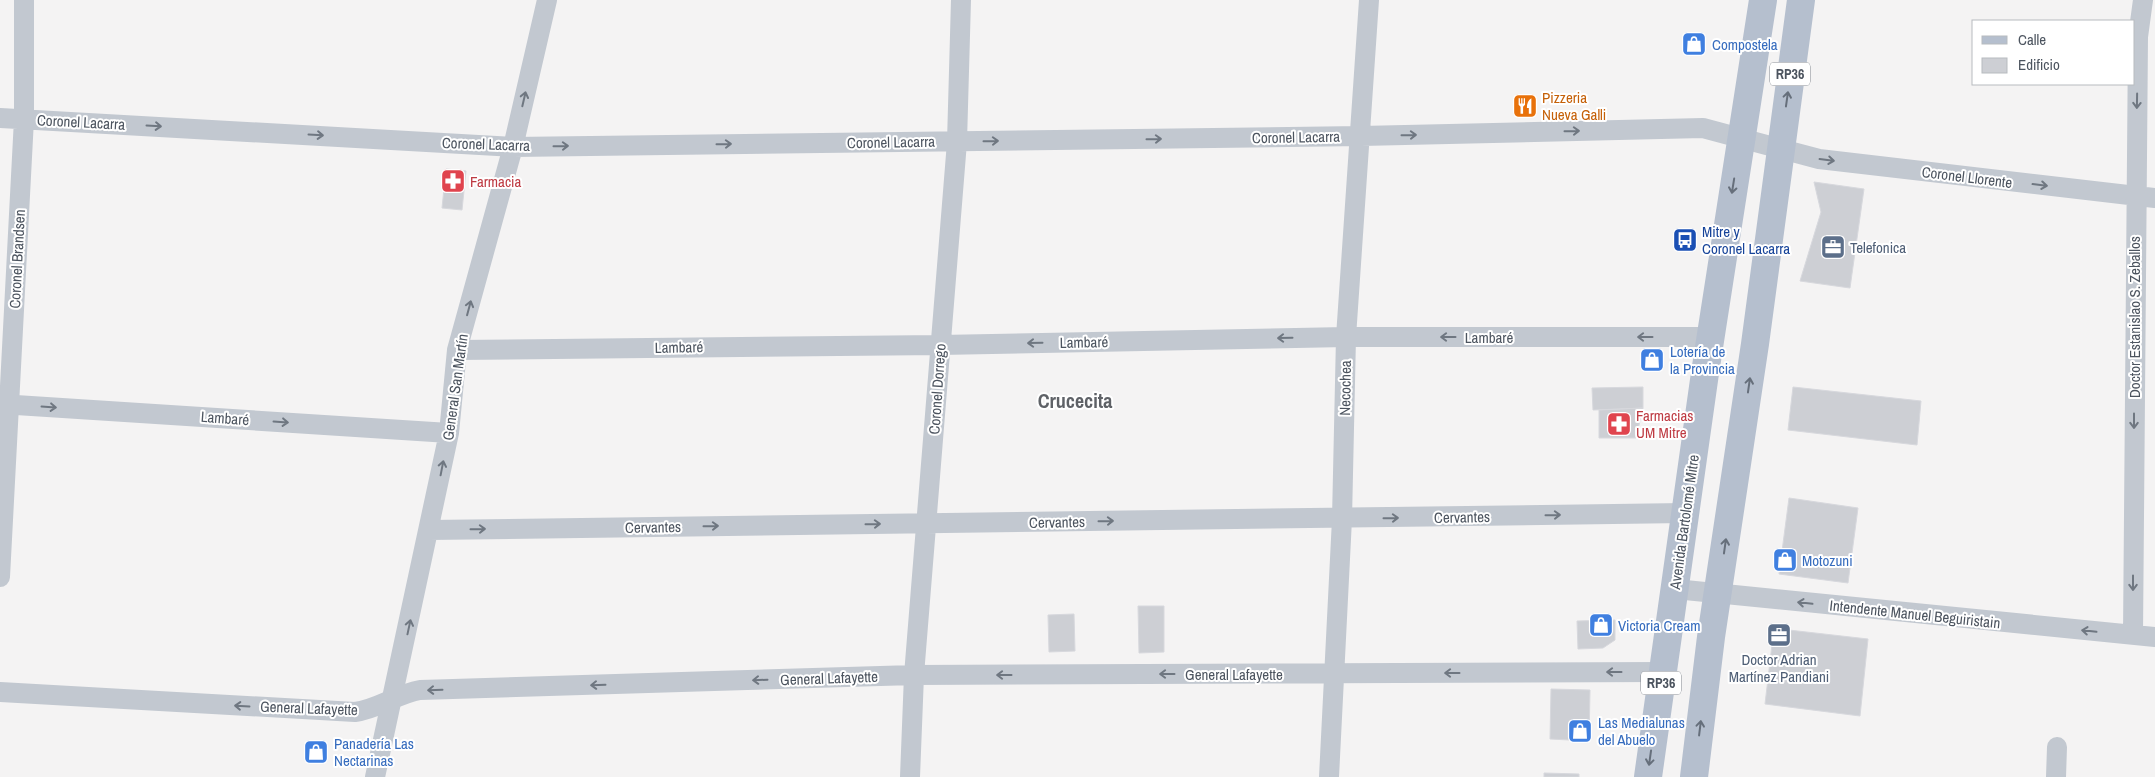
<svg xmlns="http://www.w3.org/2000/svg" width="2155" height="777" viewBox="0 0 2155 777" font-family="'Archivo Narrow',sans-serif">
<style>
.building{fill:#cdcfd4;stroke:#d7d8dd}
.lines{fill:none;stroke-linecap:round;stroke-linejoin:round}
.minor{stroke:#c2c8d0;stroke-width:20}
.primary{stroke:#b5bfce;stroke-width:28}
.oneway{stroke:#6f7781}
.oneway2{stroke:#666f7b}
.labels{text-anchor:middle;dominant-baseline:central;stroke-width:4;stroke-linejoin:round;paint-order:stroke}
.shield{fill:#fff;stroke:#82878f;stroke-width:1}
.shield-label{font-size:14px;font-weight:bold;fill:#4c545f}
.shop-label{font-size:15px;fill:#366cbe;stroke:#fff;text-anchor:start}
.food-label{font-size:15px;fill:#c56008;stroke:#fff;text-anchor:start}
.street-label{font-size:15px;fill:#4c545f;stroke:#fff}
.health-label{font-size:15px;fill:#be3a42;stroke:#fff;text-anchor:start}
.transit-label{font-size:15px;fill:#164399;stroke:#fff;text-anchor:start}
.service-label{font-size:15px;fill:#4e5e75;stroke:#fff;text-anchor:start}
.district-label{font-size:20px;font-weight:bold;fill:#5f6267;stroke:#fff}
</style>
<rect width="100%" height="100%" fill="#f4f3f3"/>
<!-- building -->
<path class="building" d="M446,169L466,171L462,210L442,208Z
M1814,182L1864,189L1850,288L1800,281L1821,212Z
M1643,387V408L1593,410L1592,388Z
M1793,387L1921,401L1917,445L1788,430Z
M1643,408L1636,438H1599V410Z
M1789,498L1858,508L1848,583L1779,574Z
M1138,606H1164V652L1139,653Z
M1074,614L1075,651L1049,652L1048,615Z
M1615,620V640L1603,648L1578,649L1577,621Z
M1780,629L1868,639L1860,716L1765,704L1773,636Z
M1551,689L1590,690L1589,741L1550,739Z
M1544,773L1579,774V777H1544Z"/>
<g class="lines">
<!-- minor -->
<path class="minor" d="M0,118L513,147L1361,136L1703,128L1819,159L2155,198
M457,350L940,345L1346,337H1711
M0,404L449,433
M429,530L1685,513
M0,577L24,119V0
M1675,589L2155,637
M2133,635L2138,37L2143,0
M0,692L355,712C378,709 397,694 420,690L914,675L1663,672
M375,777L449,433L457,350L513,147L547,0
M910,777L914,675L957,142L961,0
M1329,777L1342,519L1346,337L1369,0
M2056,777L2057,747"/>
<!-- primary -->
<path class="primary" d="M1648,777L1705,373L1763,0
M1694,777L1711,637L1755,344L1801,0"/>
</g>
<!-- one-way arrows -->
<defs><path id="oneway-shaft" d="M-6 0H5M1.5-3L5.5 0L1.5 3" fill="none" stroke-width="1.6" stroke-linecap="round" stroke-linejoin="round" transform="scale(1.25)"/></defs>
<g class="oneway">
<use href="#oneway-shaft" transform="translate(524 99) rotate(-77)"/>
<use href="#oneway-shaft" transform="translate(2137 101) rotate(91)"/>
<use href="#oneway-shaft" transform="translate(154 126) rotate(3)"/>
<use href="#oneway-shaft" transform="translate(1572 131) rotate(-1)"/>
<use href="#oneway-shaft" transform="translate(316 135) rotate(3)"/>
<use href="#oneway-shaft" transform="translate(1409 135) rotate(-1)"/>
<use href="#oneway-shaft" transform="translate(1154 139) rotate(-1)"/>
<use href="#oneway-shaft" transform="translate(991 141) rotate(-1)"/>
<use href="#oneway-shaft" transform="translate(724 144) rotate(-1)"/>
<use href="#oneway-shaft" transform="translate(561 146) rotate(-1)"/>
<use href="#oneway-shaft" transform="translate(1827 160) rotate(7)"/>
<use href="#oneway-shaft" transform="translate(2040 185) rotate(7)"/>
<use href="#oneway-shaft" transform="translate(469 308) rotate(-75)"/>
<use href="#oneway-shaft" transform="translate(1448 337) rotate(-180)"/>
<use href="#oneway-shaft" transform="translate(1645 337) rotate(-180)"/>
<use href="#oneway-shaft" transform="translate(1285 338) rotate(179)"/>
<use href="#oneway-shaft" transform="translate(1035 343) rotate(179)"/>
<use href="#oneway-shaft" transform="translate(49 407) rotate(4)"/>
<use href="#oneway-shaft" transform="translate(2134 421) rotate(90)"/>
<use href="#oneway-shaft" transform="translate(281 422) rotate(4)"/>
<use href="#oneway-shaft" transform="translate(442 468) rotate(-79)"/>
<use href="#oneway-shaft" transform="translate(1553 515) rotate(-1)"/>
<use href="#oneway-shaft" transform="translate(1391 518) rotate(-1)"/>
<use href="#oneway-shaft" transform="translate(1106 521) rotate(-1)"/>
<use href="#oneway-shaft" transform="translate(873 524) rotate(-1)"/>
<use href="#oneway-shaft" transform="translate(711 526) rotate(-1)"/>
<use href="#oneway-shaft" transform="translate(478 529) rotate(-1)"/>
<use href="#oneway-shaft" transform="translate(2133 583) rotate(90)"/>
<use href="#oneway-shaft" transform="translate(1805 603) rotate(-174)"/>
<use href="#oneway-shaft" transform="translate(409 627) rotate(-78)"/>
<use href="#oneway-shaft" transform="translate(2089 631) rotate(-174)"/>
<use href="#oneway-shaft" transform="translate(1614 672) rotate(180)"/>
<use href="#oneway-shaft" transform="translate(1452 673) rotate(180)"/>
<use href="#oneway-shaft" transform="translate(1167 674) rotate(180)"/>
<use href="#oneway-shaft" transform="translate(1004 675) rotate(180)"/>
<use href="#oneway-shaft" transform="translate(760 680) rotate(178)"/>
<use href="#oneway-shaft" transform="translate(598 685) rotate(178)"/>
<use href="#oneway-shaft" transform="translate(435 690) rotate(178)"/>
<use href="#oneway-shaft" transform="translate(242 706) rotate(-177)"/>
</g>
<g class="oneway2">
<use href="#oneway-shaft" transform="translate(1787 99) rotate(-82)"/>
<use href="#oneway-shaft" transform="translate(1733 186) rotate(99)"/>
<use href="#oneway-shaft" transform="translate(1749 385) rotate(-82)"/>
<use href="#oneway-shaft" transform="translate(1725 546) rotate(-82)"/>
<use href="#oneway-shaft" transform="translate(1700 728) rotate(-83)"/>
<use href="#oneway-shaft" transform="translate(1650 758) rotate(98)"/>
</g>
<!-- icons -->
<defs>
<symbol id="shop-square" viewBox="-11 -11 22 22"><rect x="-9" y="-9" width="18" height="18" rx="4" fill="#3f7fe0" stroke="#fff"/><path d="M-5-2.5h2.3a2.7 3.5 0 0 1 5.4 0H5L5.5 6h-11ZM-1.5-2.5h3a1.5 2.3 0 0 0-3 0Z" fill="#fff"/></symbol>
<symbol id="restaurant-square" viewBox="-11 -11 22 22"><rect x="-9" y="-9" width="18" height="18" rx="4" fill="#e8710a" stroke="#fff"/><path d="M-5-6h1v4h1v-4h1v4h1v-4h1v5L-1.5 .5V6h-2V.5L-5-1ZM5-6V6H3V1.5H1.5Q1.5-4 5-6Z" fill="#fff"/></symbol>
<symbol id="pharmacy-square" viewBox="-11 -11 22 22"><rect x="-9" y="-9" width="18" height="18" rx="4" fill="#e0444e" stroke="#fff"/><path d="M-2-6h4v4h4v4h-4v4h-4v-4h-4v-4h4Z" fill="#fff"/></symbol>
<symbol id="bus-square" viewBox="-11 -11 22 22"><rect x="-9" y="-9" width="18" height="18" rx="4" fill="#1a4fb4" stroke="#fff"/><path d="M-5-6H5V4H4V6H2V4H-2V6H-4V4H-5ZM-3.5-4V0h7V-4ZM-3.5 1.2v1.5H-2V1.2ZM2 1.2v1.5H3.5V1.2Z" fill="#fff"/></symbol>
<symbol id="office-square" viewBox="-11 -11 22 22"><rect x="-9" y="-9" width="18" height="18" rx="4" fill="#5c6f8a" stroke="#fff"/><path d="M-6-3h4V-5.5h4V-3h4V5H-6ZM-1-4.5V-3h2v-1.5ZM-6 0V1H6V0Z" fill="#fff"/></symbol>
</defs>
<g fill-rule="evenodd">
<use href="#shop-square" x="1680" y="30" width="28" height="28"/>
<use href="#restaurant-square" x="1511" y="92" width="28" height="28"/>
<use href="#pharmacy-square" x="439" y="167" width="28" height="28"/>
<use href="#bus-square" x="1671" y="226" width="28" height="28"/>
<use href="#office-square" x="1819" y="233" width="28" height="28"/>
<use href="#shop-square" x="1638" y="346" width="28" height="28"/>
<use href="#pharmacy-square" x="1605" y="410" width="28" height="28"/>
<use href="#shop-square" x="1771" y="546" width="28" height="28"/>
<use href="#shop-square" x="1587" y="611" width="28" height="28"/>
<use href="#office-square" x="1765" y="621" width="28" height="28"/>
<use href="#shop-square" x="1566" y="717" width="28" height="28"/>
<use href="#shop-square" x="302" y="738" width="28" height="28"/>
</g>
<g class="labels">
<!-- shield labels -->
<g class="shield">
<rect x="1770" y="62.5" width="40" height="23" rx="4"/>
<rect x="1641" y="671.5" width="40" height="23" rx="4"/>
</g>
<g class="shield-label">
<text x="1790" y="74">RP36</text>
<text x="1661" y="683">RP36</text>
</g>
<!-- shop labels -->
<g class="shop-label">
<text x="1712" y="44">Compostela</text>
<text x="1670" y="351">Lotería de<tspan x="1670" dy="17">la Provincia</tspan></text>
<text x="1802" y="560">Motozuni</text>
<text x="1618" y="625">Victoria Cream</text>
<text x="1598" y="722">Las Medialunas<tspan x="1598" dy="17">del Abuelo</tspan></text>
<text x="334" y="743">Panadería Las<tspan x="334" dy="17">Nectarinas</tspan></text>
</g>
<!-- food labels -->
<g class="food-label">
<text x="1542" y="97">Pizzeria<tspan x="1542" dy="17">Nueva Galli</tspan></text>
</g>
<!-- street labels -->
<g class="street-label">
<text transform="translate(81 122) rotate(3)">Coronel Lacarra</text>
<text transform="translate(1296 137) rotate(-1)">Coronel Lacarra</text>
<text transform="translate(891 142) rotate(-1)">Coronel Lacarra</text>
<text transform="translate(486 144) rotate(2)">Coronel Lacarra</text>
<text transform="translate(1967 177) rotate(7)">Coronel Llorente</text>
<text transform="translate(17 259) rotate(-87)">Coronel Brandsen</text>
<text transform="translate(2134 317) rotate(-90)">Doctor Estanislao S. Zeballos</text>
<text x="1489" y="337">Lambaré</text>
<text transform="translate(1084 342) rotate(-1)">Lambaré</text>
<text transform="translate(679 347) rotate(-1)">Lambaré</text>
<text transform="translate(455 387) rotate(-82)">General San Martín</text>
<text transform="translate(1345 388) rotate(-89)">Necochea</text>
<text transform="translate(937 389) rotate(-86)">Coronel Dorrego</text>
<text transform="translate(225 418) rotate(4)">Lambaré</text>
<text transform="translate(1462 517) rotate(-1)">Cervantes</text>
<text transform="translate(1057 522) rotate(-1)">Cervantes</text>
<text transform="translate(1684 522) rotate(-82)">Avenida Bartolomé Mitre</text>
<text transform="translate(653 527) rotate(-1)">Cervantes</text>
<text transform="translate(1915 614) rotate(6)">Intendente Manuel Beguiristain</text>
<text x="1234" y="674">General Lafayette</text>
<text transform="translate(829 678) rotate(-2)">General Lafayette</text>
<text transform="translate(309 708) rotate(2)">General Lafayette</text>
</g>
<!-- health labels -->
<g class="health-label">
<text x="470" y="181">Farmacia</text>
<text x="1636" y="415">Farmacias<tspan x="1636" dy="17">UM Mitre</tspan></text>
</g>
<!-- transit labels -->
<g class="transit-label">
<text x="1702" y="231">Mitre y<tspan x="1702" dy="17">Coronel Lacarra</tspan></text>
</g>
<!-- service labels -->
<g class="service-label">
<text x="1850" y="247">Telefonica</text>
<text x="1779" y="659" text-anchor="middle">Doctor Adrian<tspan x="1779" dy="17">Martínez Pandiani</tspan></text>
</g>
<!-- district labels -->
<g class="district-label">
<text x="1075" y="400">Crucecita</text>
</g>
</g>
<!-- legend -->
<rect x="1972" y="20" width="162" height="65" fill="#ffffff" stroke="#b7bbbf"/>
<rect x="1982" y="36" width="25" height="8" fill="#b5bfce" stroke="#b7bbbf"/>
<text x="2018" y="45" font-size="15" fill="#4c545f">Calle</text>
<rect x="1982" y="58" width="25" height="15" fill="#cdcfd4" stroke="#b7bbbf"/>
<text x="2018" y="70" font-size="15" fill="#4c545f">Edificio</text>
</svg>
